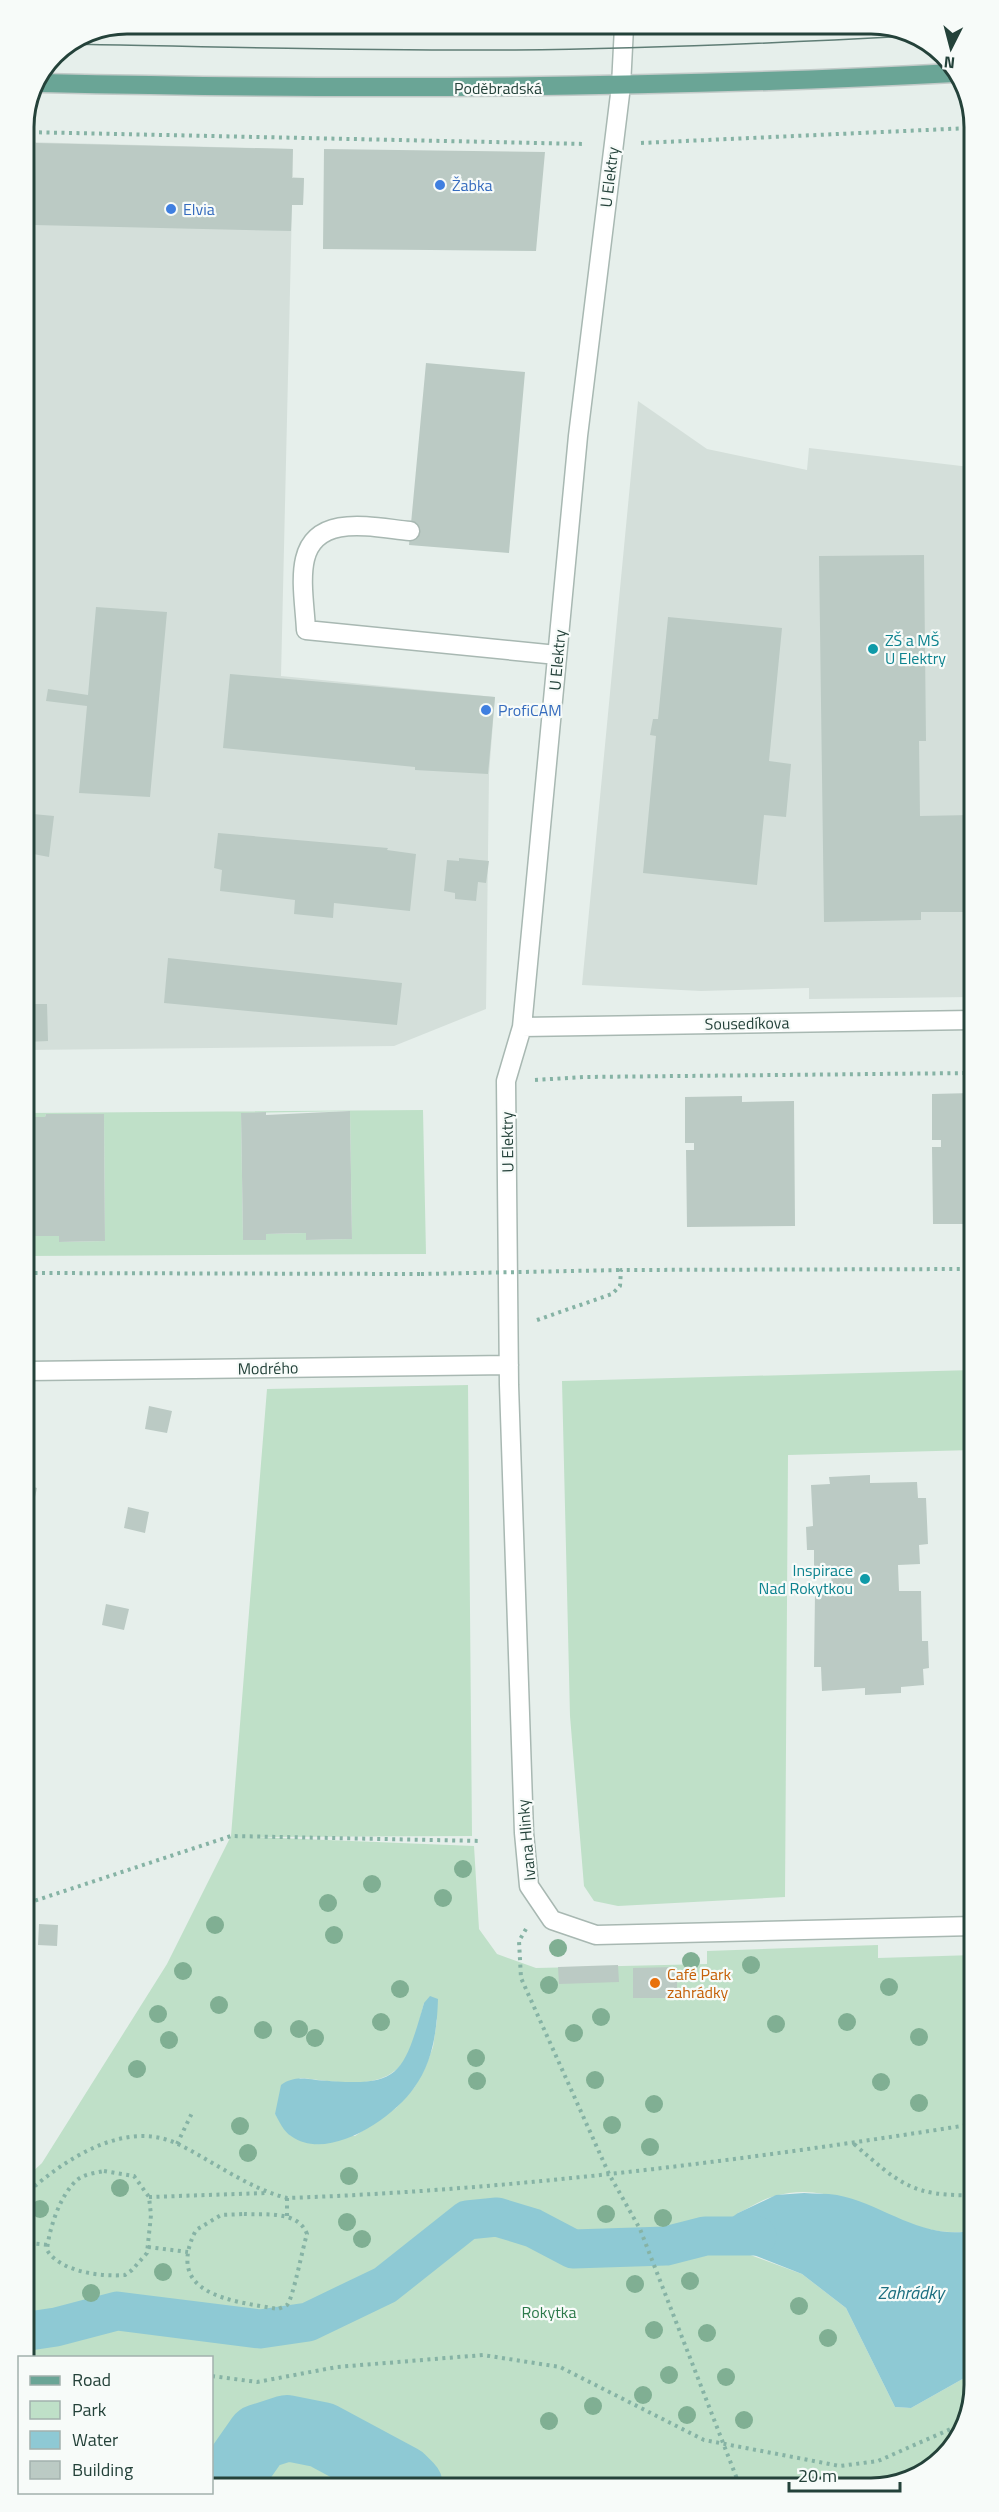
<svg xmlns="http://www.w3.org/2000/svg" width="999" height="2512" viewBox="0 0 999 2512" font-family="'Titillium Web',sans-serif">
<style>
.built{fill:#d4dfda}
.green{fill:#bfe0c8;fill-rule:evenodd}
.water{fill:#8ec9d4}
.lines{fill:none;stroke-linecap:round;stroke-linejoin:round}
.canal{stroke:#8ec9d4;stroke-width:39}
.river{stroke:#8ec9d4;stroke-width:66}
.building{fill:#bbcac4}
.minor-casing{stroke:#a8b8b2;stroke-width:21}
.major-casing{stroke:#c2cac8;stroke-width:21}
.path{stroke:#86b3a5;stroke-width:4;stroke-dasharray:3 4.5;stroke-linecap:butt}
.minor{stroke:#fff;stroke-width:18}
.major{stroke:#6aa596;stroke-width:18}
.tram{stroke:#5f7d75;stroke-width:1.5}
.path-bridge{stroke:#86b3a5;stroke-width:4;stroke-dasharray:3 4.5;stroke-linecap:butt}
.tree{fill:#80af93}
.shop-dot{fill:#3f7fe0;stroke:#f7fbf9;stroke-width:2}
.culture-dot{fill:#0f9aa8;stroke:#f7fbf9;stroke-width:2}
.food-dot{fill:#e8710a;stroke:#f7fbf9;stroke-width:2}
.labels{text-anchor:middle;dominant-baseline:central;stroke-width:4.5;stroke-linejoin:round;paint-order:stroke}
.street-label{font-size:16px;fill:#24423a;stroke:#f7fbf9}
.shop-label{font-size:16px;fill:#366cbe;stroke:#f7fbf9;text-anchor:start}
.culture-label{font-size:16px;fill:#0d838f;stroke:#f7fbf9;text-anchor:start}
.food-label{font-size:16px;fill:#c56008;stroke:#f7fbf9;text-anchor:start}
.park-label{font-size:16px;fill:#2d7a4b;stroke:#f7fbf9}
.water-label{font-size:18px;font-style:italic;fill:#1c6f80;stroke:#f7fbf9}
.rim{fill:none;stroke:#24423a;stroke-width:3}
</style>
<rect width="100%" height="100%" fill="#e6efeb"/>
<!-- built -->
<path class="built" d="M24,142L293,149V177L304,178L303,205H292L281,676L495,697L489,774L486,1009L394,1046L26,1050Z
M638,401L707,449L807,470L809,448L970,467L972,997L809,999V988L701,991L582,985Z"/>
<!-- green -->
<path class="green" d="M423,1110L426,1254L27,1256V1236H59L60,1242L105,1241L104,1114H46L45,1117H26V1113ZM350,1111L352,1239L306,1240V1233L266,1234V1240H243L241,1113Z
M973,1370V1450L788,1455L785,1897L618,1906L594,1901L584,1886L570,1716L562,1381Z
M468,1385L472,1836L254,1837L474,1846L479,1929L497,1954L536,1968L707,1964V1951L878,1945V1958L974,1955L975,2230C906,2246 848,2175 775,2196C762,2199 750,2208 738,2213L734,2249L802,2274L846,2308L895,2407L911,2408L975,2372V2385L954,2447L904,2483L212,2487V2358L29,2357V2175L42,2163L167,1964L231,1836L267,1389ZM424,2003L437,2020L433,2047L425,2068L414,2088L396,2108L355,2136H291L275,2114L300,2078C335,2081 387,2094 407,2056C416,2040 419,2021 424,2003Z"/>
<!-- water -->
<path class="water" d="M430,1996L438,1999C437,2030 433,2062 414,2088C393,2118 328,2163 291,2136C284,2132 279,2121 275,2114L281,2085C292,2077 302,2078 316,2080C398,2087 402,2080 424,2003Z
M804,2193C815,2194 826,2193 837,2195C884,2204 923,2242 975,2230V2372L911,2408L895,2407L846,2308L802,2274L705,2236L738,2213L776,2195Z"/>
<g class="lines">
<!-- canal -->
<path class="canal" d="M29,2331L56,2327L117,2311L260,2329L308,2322L385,2285L467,2220L497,2217L533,2228L573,2249L666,2246L705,2236H757"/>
<!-- river -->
<path class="river" d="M224,2487L259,2437L287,2428L322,2435L402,2478L410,2486"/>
</g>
<!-- building -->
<path class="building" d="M36,143L293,149L292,178H304L303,205H292L291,231L34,225Z
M324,149L545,152L536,251L323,249Z
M426,363L525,372L509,553L409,545Z
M924,555L926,741H919L920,816L971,815L972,912H921V920L824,922L819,556Z
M96,607L167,612L150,797L79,793L87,706L46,701L48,689L88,695Z
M668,617L782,628L769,761L791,764L786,817L764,815L757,885L643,873L656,736L650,735L653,719H658Z
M230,674L495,697L488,774L415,770V767L223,748Z
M33,814L54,816L49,857L28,853Z
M218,833L388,848L387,850L416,854L410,911L334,903L333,918L294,914L295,900L220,891L222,870L214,868Z
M459,858L489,861L486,883L478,882L476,901L455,899V893L444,891L447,860L459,861Z
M168,958L402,983L397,1025L164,1003Z
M26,1004H47L48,1041L26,1042Z
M972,1093V1224H933L932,1147H941V1140H932V1094Z
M742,1096V1102L794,1101L795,1226L687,1227L686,1150H694V1143H685V1097Z
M350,1111L352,1239L306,1240V1233L266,1234V1240H243L241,1113L266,1112V1115Z
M46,1114H104L105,1241L59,1242V1236H27L26,1117H45Z
M149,1406L172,1411L167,1433L145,1429Z
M870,1475V1483L917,1482L918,1498H926L928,1544L919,1545L920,1564L898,1565L899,1591H921L922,1641H928L929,1668L923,1669L924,1685L901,1687V1693L865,1695V1688L822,1691L821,1667H814L815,1594H832L831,1567L814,1568V1550H807L806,1527L813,1526L811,1485L830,1484L829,1477Z
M27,1485L37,1488L33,1506L27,1505Z
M128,1507L149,1512L145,1533L124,1528Z
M106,1604L129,1609L124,1630L102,1625Z
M39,1924L58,1925L57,1946L38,1945Z
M618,1965L619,1982L559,1984L558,1967Z
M677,1967V1998H633V1968Z"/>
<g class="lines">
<defs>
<path id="minor" d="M624,27L621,86L578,436L522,1027L506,1081L509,1385L524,1833L529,1886L552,1920L596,1935L974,1926
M410,531C375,528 316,512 305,559C300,580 305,608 306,630L557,655
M522,1027L972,1020
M27,1371L509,1365"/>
<path id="major" d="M42,83C346,90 650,89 954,73"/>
</defs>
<!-- minor casing -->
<use href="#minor" class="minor-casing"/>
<!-- major casing -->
<use href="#major" class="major-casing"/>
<!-- path -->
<path class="path" d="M24,132L585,144
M641,143L970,128
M535,1080L584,1077L972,1073
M27,1273L421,1274
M537,1320L612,1294L620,1286L621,1270L972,1269
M28,1903L231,1836L482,1841
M526,1929L519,1941L521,1978L609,2174L640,2229L739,2484
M177,2144L192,2113
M854,2144C899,2183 912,2197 975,2195
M104,2171L134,2176L149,2197L151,2215L147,2253L132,2270L125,2275C102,2277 60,2272 47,2250C49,2229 60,2195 77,2180C84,2174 95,2173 104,2171Z
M29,2191C67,2158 127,2118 180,2145C216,2163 248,2188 287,2198C518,2190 747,2160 974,2124
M149,2197L266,2193
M287,2198V2217
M244,2214C264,2215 298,2210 307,2234C303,2246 293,2299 287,2305C284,2307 280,2308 278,2309C232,2301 163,2295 196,2230L221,2215Z
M29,2243L48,2245
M148,2247L188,2252
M212,2376L257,2382L337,2367L483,2355L560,2367L704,2440L840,2466L878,2461L962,2424"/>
<!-- minor -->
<use href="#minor" class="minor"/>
<!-- major -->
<use href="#major" class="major"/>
<!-- tram -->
<path class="tram" d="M467,28L636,27
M70,44C218,47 367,51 515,50C647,49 779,43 911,36"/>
<!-- path-bridge -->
<path class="path-bridge" d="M421,1274L621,1270"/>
</g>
<!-- trees -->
<g class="tree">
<circle cx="463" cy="1869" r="9"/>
<circle cx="372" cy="1884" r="9"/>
<circle cx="443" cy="1898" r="9"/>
<circle cx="328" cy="1903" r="9"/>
<circle cx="215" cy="1925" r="9"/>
<circle cx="334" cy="1935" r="9"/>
<circle cx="558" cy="1948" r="9"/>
<circle cx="691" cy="1961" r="9"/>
<circle cx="751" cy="1965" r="9"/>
<circle cx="183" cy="1971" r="9"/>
<circle cx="549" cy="1985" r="9"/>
<circle cx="889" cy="1987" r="9"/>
<circle cx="400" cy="1989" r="9"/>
<circle cx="219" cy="2005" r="9"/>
<circle cx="158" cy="2014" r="9"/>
<circle cx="601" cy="2017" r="9"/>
<circle cx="381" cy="2022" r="9"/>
<circle cx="847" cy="2022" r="9"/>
<circle cx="776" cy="2024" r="9"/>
<circle cx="299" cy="2029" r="9"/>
<circle cx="263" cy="2030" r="9"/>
<circle cx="574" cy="2033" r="9"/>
<circle cx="919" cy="2037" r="9"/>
<circle cx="315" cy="2038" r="9"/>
<circle cx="169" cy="2040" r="9"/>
<circle cx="476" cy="2058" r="9"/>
<circle cx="137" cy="2069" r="9"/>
<circle cx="595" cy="2080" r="9"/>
<circle cx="477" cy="2081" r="9"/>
<circle cx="881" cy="2082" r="9"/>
<circle cx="919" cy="2103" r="9"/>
<circle cx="654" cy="2104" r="9"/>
<circle cx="612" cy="2125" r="9"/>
<circle cx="240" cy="2126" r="9"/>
<circle cx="650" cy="2147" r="9"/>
<circle cx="248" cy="2153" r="9"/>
<circle cx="349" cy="2176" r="9"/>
<circle cx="120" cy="2188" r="9"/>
<circle cx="40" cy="2209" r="9"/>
<circle cx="606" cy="2214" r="9"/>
<circle cx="663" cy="2218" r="9"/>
<circle cx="347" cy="2222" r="9"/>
<circle cx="362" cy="2239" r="9"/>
<circle cx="163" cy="2272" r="9"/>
<circle cx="690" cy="2281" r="9"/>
<circle cx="635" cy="2284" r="9"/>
<circle cx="91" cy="2293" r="9"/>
<circle cx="799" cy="2306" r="9"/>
<circle cx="654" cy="2330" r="9"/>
<circle cx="707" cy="2333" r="9"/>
<circle cx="828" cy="2338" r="9"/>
<circle cx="669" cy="2375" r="9"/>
<circle cx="726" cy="2377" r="9"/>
<circle cx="643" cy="2395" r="9"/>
<circle cx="593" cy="2406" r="9"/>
<circle cx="687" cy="2415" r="9"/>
<circle cx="744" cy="2420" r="9"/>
<circle cx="549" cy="2421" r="9"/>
</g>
<!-- markers -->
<g class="shop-dot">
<circle cx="440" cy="185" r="6"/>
<circle cx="171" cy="209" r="6"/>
<circle cx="486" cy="710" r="6"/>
</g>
<g class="culture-dot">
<circle cx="873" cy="649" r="6"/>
<circle cx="865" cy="1579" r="6"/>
</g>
<circle class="food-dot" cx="655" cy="1983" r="6"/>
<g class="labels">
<!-- street labels -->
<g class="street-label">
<text x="498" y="88">Poděbradská</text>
<text transform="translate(609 177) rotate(-83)">U Elektry</text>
<text transform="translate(557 660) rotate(-85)">U Elektry</text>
<text transform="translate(747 1023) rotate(-1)">Sousedíkova</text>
<text transform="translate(507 1142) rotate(-91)">U Elektry</text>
<text transform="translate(268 1368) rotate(-1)">Modrého</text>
<text transform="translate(526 1840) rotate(-95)">Ivana Hlinky</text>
</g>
<!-- shop labels -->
<g class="shop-label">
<text x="452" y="185">Žabka</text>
<text x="183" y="209">Elvia</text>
<text x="498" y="710">ProfiCAM</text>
</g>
<!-- culture labels -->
<g class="culture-label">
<text x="885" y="640">ZŠ a MŠ<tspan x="885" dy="18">U Elektry</tspan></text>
<text x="853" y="1570" text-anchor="end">Inspirace<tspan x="853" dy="18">Nad Rokytkou</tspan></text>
</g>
<!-- food labels -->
<g class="food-label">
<text x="667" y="1974">Café Park<tspan x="667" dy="18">zahrádky</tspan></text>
</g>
<!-- park labels -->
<g class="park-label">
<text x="549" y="2312">Rokytka</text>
</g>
<!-- water labels -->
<g class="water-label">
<text x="911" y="2292">Zahrádky</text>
</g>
</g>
<!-- crop -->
<path d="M0 0H999V2512H0ZM127 34H871A93 93 0 0 1 964 127V2385A93 93 0 0 1 871 2478H127A93 93 0 0 1 34 2385V127A93 93 0 0 1 127 34Z" fill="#f7fbf9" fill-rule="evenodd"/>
<path class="rim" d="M127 34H871A93 93 0 0 1 964 127V2385A93 93 0 0 1 871 2478H127A93 93 0 0 1 34 2385V127A93 93 0 0 1 127 34Z"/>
<!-- legend -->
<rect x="18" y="2356" width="195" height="138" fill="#f7fbf9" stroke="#a3b1ad" stroke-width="1.5"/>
<rect x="30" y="2376" width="30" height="9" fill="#6aa596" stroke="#a3b1ad" stroke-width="1.5"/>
<text x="72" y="2386" font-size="18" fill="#24423a">Road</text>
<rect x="30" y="2401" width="30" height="18" fill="#bfe0c8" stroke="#a3b1ad" stroke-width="1.5"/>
<text x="72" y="2416" font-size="18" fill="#24423a">Park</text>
<rect x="30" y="2431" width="30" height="18" fill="#8ec9d4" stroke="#a3b1ad" stroke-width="1.5"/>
<text x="72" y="2446" font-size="18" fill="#24423a">Water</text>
<rect x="30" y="2461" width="30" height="18" fill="#bbcac4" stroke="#a3b1ad" stroke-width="1.5"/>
<text x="72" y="2476" font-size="18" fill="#24423a">Building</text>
<!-- north arrow -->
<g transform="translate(951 48) rotate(186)" stroke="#f7fbf9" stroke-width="4.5" paint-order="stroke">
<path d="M0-4.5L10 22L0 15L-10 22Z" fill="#24423a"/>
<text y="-9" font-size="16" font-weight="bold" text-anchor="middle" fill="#24423a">N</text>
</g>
<!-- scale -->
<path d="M789 2482v9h111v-9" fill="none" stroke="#24423a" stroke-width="3"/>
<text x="798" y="2482" font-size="18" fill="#24423a" stroke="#f7fbf9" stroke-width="4.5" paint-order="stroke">20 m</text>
</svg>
